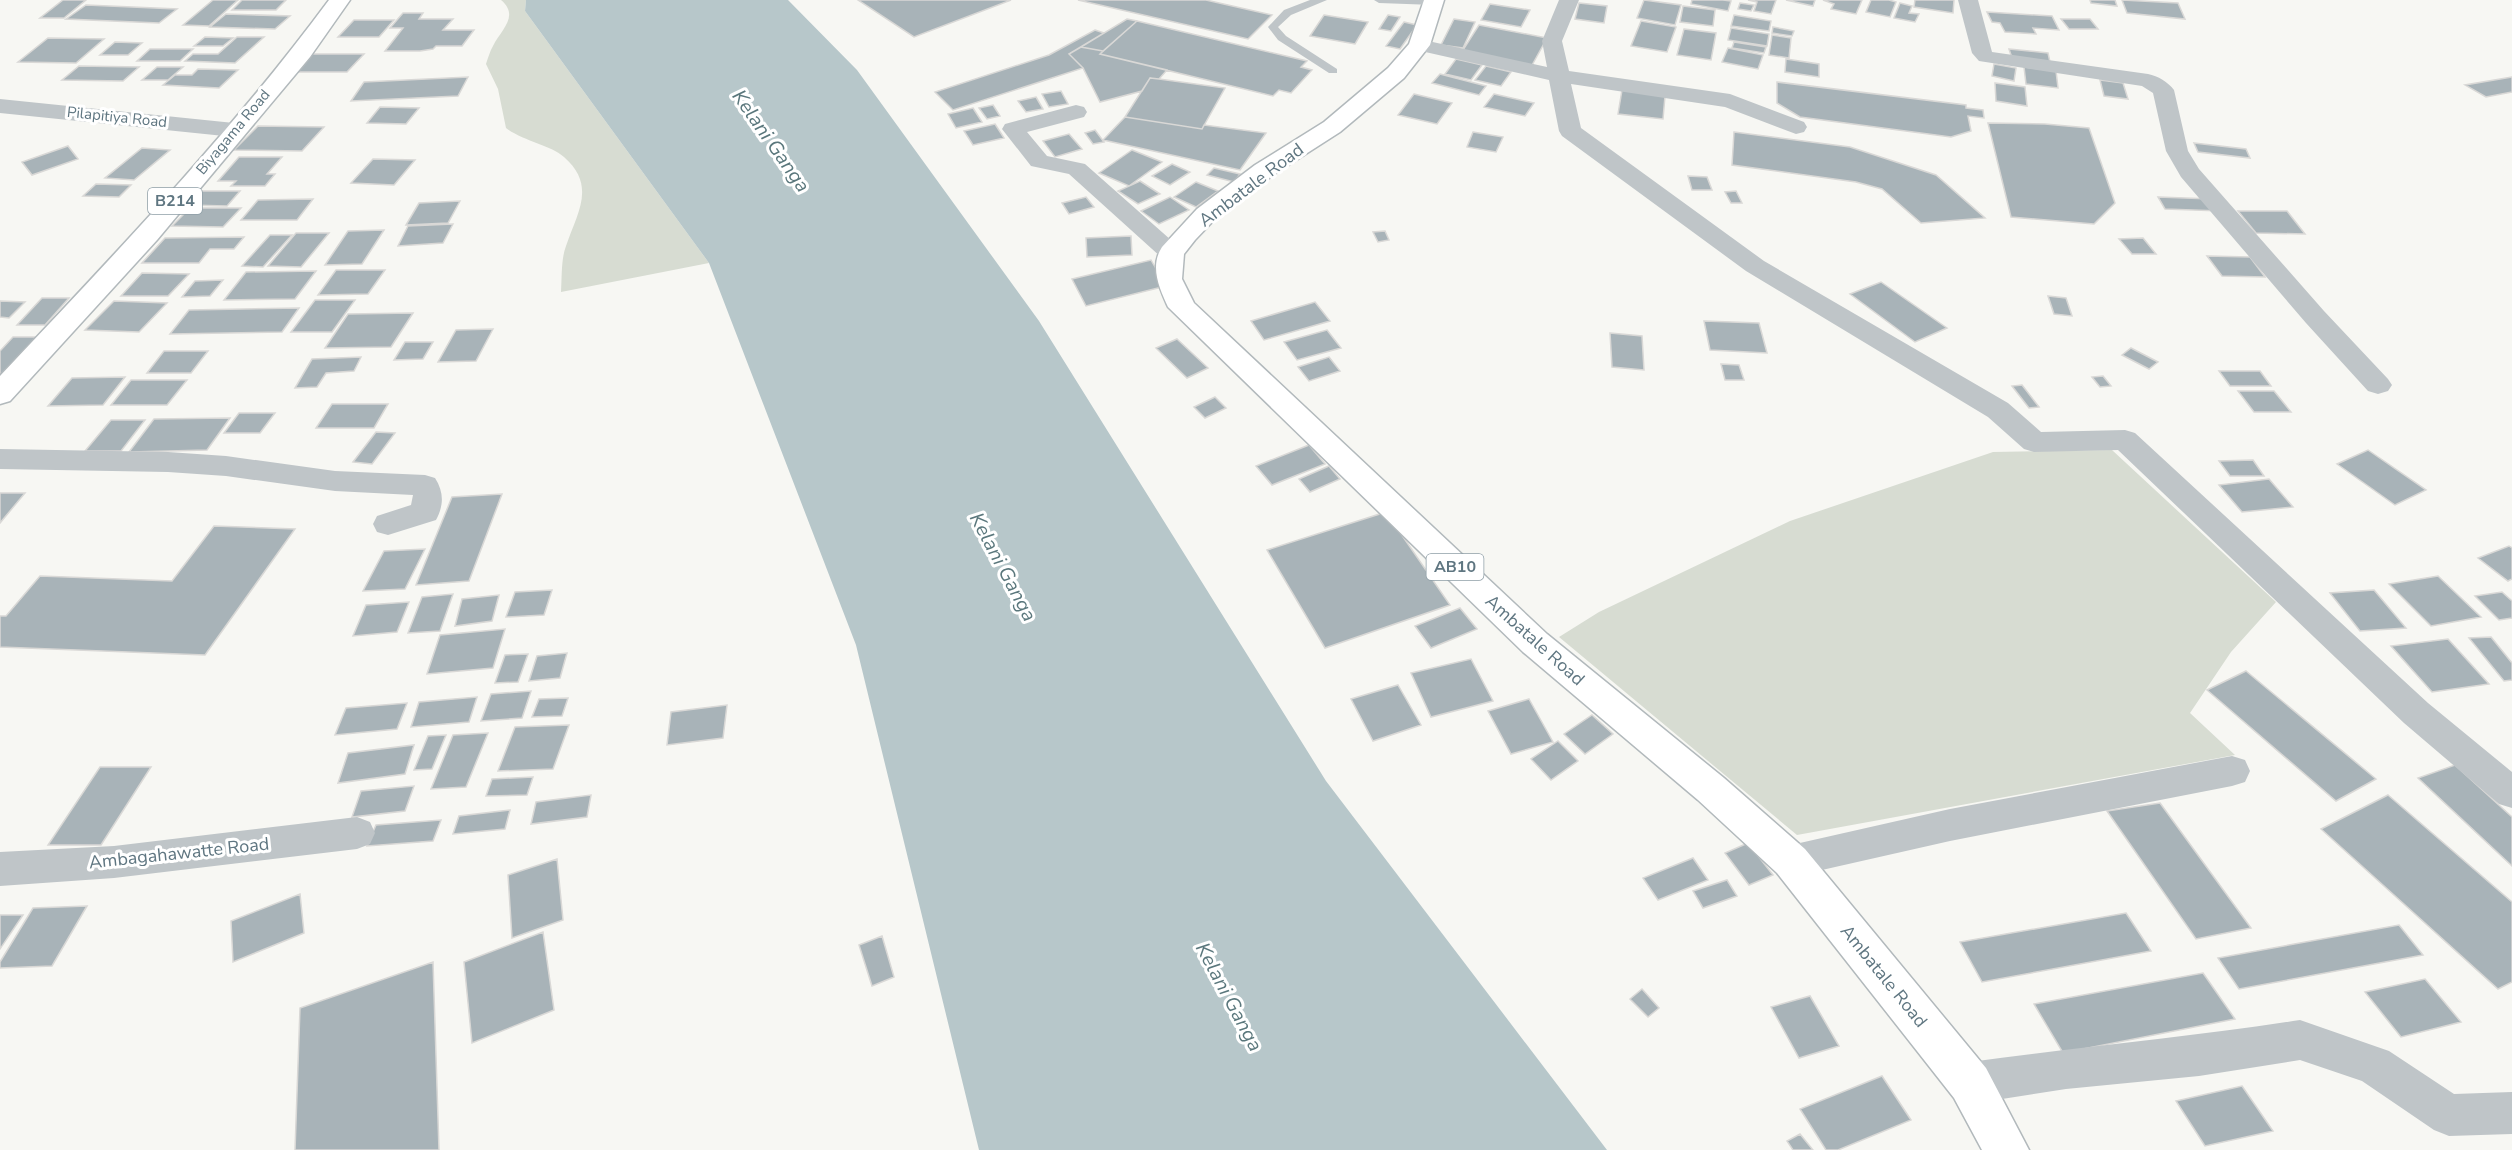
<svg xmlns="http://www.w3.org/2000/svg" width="2512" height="1150" viewBox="0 0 2512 1150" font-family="'Nunito Sans',sans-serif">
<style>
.green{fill:#d7dcd2}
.water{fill:#b7c7ca}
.building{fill:#a8b3b8;stroke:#d9d8d6;stroke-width:1.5}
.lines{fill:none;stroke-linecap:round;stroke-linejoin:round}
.primary-casing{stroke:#b2b9bc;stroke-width:3}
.lane{fill:#bfc5c8;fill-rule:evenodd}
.street{fill:#bfc5c8;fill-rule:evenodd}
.primary{fill:#fff;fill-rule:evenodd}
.labels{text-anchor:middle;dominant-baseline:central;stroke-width:6;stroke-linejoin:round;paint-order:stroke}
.far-street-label{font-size:15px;fill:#5f7681;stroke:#fff}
.shield{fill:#fff;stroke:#8f9fa7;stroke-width:1.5}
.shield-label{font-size:16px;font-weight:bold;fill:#5f7681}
.street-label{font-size:18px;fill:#5f7681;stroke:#fff}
.water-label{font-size:20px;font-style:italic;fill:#5a777c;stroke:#fff}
</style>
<rect width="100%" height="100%" fill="#f7f7f3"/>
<!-- green -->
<path class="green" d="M501,0H526L525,11L709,263L561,292C562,277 561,259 566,246C577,213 597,186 564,157C551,145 523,141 506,128L498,89L486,64C488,58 490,51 493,46C501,30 520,16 501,0Z
M2112,450L2276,602L2231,652L2190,713L2235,755L1797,835L1559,637L1599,612L1790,521L1993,452Z"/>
<!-- water -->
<path class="water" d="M526,0H788L857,70L1039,321L1326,781L1607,1150H979L856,645L709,263L525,11Z"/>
<!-- building -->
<path class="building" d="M63,0H86L64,18H40Z
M213,0H238L209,26L183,25Z
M242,0H286L276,10H232Z
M858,0H1011L914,37Z
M1078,0H1206L1272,15L1248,39Z
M1644,0L1681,5L1675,25L1637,18Z
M1692,0H1723L1731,1L1728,11L1691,4Z
M1748,0H1776L1771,14L1754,11L1757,2Z
M1786,0H1815L1813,6Z
M1823,0H1862L1856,14L1831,9L1834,4Z
M1871,0H1889L1896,2L1890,17L1866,12Z
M1915,0H1954L1953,13L1914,7Z
M2090,0H2115L2117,6L2091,3Z
M2122,0L2178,3L2185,19L2127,13Z
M1579,3L1607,6L1604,23L1575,19Z
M1740,3L1754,5L1751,11L1738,9Z
M1900,3L1912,6L1909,13L1919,14L1915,22L1894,18Z
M1490,4L1530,10L1521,27L1481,20Z
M86,5L177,9L159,23L66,19Z
M1683,6L1715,10L1713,26L1680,22Z
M1987,12L2052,16L2059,30L2033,28L2036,34L2005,32L2000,23L1992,22Z
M403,13H423L419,19H453L443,30H474L462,46H436L433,49L420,51H385L403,28H390Z
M226,14L290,16L275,29L210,27Z
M1324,15L1368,22L1355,44L1310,36Z
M1388,15L1400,17L1391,31L1379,29Z
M1734,15L1771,21L1769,31L1731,26Z
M1127,19L1137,21L1103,51L1081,47Z
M1454,19L1475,22L1463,48L1441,45Z
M2061,19H2090L2098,29H2069Z
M354,20H394L379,37H338Z
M1137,21L1307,61L1301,67L1312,70L1291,93L1279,90L1273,96L1100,54Z
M1641,21L1676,27L1667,52L1631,46Z
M1404,22L1417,25L1400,49L1386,46Z
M1479,25L1547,38L1531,67L1461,53Z
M1773,27L1794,31L1792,36L1772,33Z
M1731,28L1769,34L1767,46L1728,40Z
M1684,29L1716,33L1711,60L1677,55Z
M1095,30L1104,33L1069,54L1083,68L953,110L935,92L1049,55Z
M1772,35L1791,38L1789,58L1769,55Z
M205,37L233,38L223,46H194Z
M237,37H264L235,63L185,61L193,54H218Z
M48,38L104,39L76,63L18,62Z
M115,42L142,43L128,55H100Z
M1734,42L1766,47L1764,53L1732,48Z
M1081,47L1103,51L1100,54L1167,70L1159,79L1150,78L1142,91L1100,102L1083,68L1069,54Z
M1728,48L1763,55L1758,69L1722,62Z
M150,49H193L180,61H137Z
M2009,49L2048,53L2050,62L2012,58Z
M312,54H364L347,72H295Z
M1456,59L1482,65L1471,80L1445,74Z
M1786,59L1819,64V77L1785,72Z
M1994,64L2016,68L2014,81L1992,76Z
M79,66L139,67L123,81L62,80Z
M1486,66L1511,72L1501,86L1475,80Z
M157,67H183L168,80H142Z
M2024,67L2056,71L2058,88L2026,84Z
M198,69L238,70L219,88L163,85L175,75H192Z
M1440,74L1486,86L1479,95L1432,83Z
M468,77L458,96L351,101L364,82Z
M2512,77V92L2486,97L2465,85Z
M1150,78L1159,79L1225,88L1202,129L1125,117Z
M2100,80L2123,83L2128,99L2104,96Z
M1777,82L1966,105V108L1983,110L1984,118L1968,116L1971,131L1951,137L1800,117L1777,103Z
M1995,83L2025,87L2027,106L1996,101Z
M1622,90L1665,96L1663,119L1618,114Z
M1061,91L1068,104L1049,107L1042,94Z
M1414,94L1452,103L1437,124L1398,115Z
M1494,94L1534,103L1525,116L1484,107Z
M1036,97L1043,109L1026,112L1018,101Z
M993,105L1000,116L987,119L979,108Z
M380,107L419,108L406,124L367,123Z
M973,108L982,122L956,128L948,114Z
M1125,117L1202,129L1204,125L1266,133L1240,170L1103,140Z
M1988,123L2045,124L2089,128L2115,203L2094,224L2011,217Z
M995,124L1004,138L973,145L964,131Z
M258,126L324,127L302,151L234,150Z
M1095,130L1104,142L1093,144L1085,133Z
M1473,132L1503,137L1496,152L1467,147Z
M1734,132L1850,147L1936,175L1985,218L1921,223L1882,189L1856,182L1732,165Z
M1069,134L1082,149L1055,157L1043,141Z
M2194,143L2246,149L2250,158L2198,152Z
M68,146L78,159L32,175L22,162Z
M142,148L170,150L134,180L105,178Z
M1132,150L1162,162L1129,186L1099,173Z
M239,157H282L267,174H275L265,186H231L236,181H218Z
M373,159L415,160L394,185L351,183Z
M1172,164L1190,172L1170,185L1152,176Z
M1214,168L1240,174L1234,182L1207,175Z
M1688,176L1707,177L1712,190H1692Z
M1140,181L1160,194L1138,204L1118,191Z
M1196,182L1218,191L1196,207L1174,197Z
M96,184L131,185L119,197L83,196Z
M201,191H240L227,206L187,205Z
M1736,191L1742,203H1731L1725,192Z
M1086,197L1094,207L1069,214L1062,203Z
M1170,197L1189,210L1159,224L1141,211Z
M2158,197L2212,199L2221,211L2165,209Z
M313,199L297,220H241L258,200Z
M460,201L448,223L406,225L419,203Z
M190,208H241L223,227L172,226Z
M2238,211H2287L2305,234L2256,233Z
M453,224L443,243L398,246L408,226Z
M384,230L362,264L325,265L348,231Z
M1385,231L1389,240L1378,242L1373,232Z
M296,233H329L301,267L268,266Z
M270,235H292L263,267L242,266Z
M1131,236L1132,255L1087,257L1086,238Z
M244,237L234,249H210L199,263H142L165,238Z
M2143,238L2156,254H2132L2119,239Z
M2207,256L2250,257L2265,277L2222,276Z
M1151,260L1166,286L1086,306L1072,279Z
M336,270H385L368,294L318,295Z
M316,271L295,299L224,300L246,272Z
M142,273L189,274L168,296H121Z
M223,280L210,296L182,297L195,281Z
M1881,282L1947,328L1915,342L1850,294Z
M2048,296L2066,298L2072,316L2054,314Z
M42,298H69L45,325H17Z
M315,300H355L332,332H291Z
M0,301L25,302L9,318L0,317Z
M114,301L167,303L139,332L85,330Z
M1315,302L1330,321L1264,340L1251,321Z
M299,308L282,332L170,334L189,310Z
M413,313L391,347L325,348L348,314Z
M1704,321L1759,323L1767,353L1710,350Z
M493,329L476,361L438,362L456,330Z
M1327,330L1341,348L1297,360L1284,342Z
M1610,333L1642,336L1644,370L1612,367Z
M13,337H40L0,380V351Z
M1177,339L1208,368L1187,378L1156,348Z
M405,342H433L423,359L394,360Z
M2131,348L2158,362L2149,369L2122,355Z
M164,351H208L191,373H147Z
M361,357L354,371L326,373L317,387L295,388L312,359Z
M1329,357L1340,371L1309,381L1298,367Z
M1721,364L1739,365L1744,380H1725Z
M2219,371H2260L2271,386H2230Z
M2103,376L2111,386L2100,387L2092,377Z
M125,377L103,405L48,406L72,378Z
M131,380H187L167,405H111Z
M2022,385L2039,407L2029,408L2012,386Z
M2238,391H2274L2291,412H2254Z
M1215,397L1226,408L1205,418L1194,407Z
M332,404H388L374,428H316Z
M239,413H275L260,433H224Z
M230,418L207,450L129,452L154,419Z
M111,420H145L121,451H85Z
M376,432L395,433L372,464L353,462Z
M1309,445L1325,464L1272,485L1256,466Z
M2368,450L2426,490L2395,505L2337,464Z
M2253,460L2264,476H2230L2219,461Z
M1329,466L1340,479L1310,492L1299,479Z
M2269,479L2293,507L2242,512L2219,485Z
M0,493H25L0,523Z
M502,494L469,581L416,585L452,497Z
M1386,512L1450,605L1325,648L1267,550Z
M214,526L295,529L205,655L0,647V616H6L40,576L172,581Z
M2509,546L2512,548V579L2508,581L2478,558Z
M425,549L405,589L363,591L384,551Z
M2438,576L2481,617L2431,626L2389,584Z
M552,590L544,615L506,617L515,592Z
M2374,590L2406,628L2360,631L2330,593Z
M2502,592L2512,601V618L2499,620L2475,596Z
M453,594L440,631L408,633L422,597Z
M499,595L492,621L455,626L462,599Z
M409,602L397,632L353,636L366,605Z
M1460,608L1477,629L1431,648L1415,626Z
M505,629L493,668L427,674L440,635Z
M2491,637L2512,663V680L2504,681L2469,638Z
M2448,639L2489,684L2432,692L2391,646Z
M567,653L560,678L529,681L537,656Z
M528,654L518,682L495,683L505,655Z
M1471,659L1493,701L1431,717L1411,673Z
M2246,671L2376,779L2336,801L2207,690Z
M1398,685L1421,725L1373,741L1351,699Z
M531,691L522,718L481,721L491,694Z
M477,697L469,722L411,727L419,702Z
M568,698L562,716L532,717L539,699Z
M1529,699L1553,742L1511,754L1488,711Z
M407,703L397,729L335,735L346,708Z
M727,705L723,738L667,745L671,712Z
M1592,715L1613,734L1585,754L1564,734Z
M569,725L553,769L498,771L515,727Z
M488,733L466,787L431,789L453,735Z
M446,735L432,769L414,770L428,736Z
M1558,741L1578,761L1551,780L1531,759Z
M414,745L405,774L338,783L348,753Z
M2455,765L2512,817V866L2418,778Z
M100,767H151L101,845H48Z
M533,777L527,795L486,796L492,779Z
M414,786L405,811L352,817L361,791Z
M591,795L587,817L531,824L536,802Z
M2388,795L2512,902V982L2498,989L2321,829Z
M2160,803L2251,928L2196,939L2107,811Z
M510,810L505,829L453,834L459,816Z
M441,820L433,841L367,846L376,825Z
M1748,843L1773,875L1749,885L1725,853Z
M1693,858L1708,880L1658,900L1643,878Z
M557,859L563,920L512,938L508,875Z
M1727,880L1737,896L1703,908L1693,891Z
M300,894L304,933L233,962L231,921Z
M87,906L52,966L0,968V962L33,908Z
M2126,913L2151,951L1982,982L1960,942Z
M0,915H23L0,949Z
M2399,925L2423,955L2239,989L2218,958Z
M543,932L554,1010L472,1043L464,962Z
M882,936L894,977L872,986L859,945Z
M433,962L439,1150H295L300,1008Z
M2203,973L2235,1019L2063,1053L2034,1004Z
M2425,979L2461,1022L2401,1037L2365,992Z
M1642,989L1659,1008L1648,1017L1630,999Z
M1810,996L1839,1046L1799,1058L1771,1007Z
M1882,1076L1911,1120L1838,1150H1826L1800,1109Z
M2242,1086L2273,1131L2205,1146L2176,1101Z
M1800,1134L1813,1150H1793L1787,1141Z"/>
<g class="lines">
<defs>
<path id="primary" d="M329,0H350L310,57L157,240L10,401L0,404V376C114,255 230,134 329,0Z
M1424,0H1444L1430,45L1404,78L1340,132L1273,175L1215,219L1195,240L1184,254L1182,279L1194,303L1547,634L1724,778L1805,849L1986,1068L2029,1150H1982L1954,1098L1777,873L1698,800L1523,652L1168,307C1160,289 1149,267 1162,247L1197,209L1255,165L1324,122L1388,68L1409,44Z"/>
</defs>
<!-- primary casing -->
<use href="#primary" class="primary-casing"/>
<!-- lane -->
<path class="lane" d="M1310,0H1327L1291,15L1278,27L1286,36L1337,69V73H1329L1278,40L1268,27L1284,10Z
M1374,0H1438L1439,2L1434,5L1379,3Z"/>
<!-- street -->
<path class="street" d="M1559,0H1579L1562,41L1569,71L1730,94L1804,122L1807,127L1804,132L1796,134L1725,107L1571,84L1581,128L1764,261L2008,403L2041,432L2125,430L2135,433L2428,703L2512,772V808L2499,804L2404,723L2118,450L2034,452L2024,449L1988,417L1746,271L1562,136L1559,131L1549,80L1412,49L1409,45L1412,41L1419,39L1547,67L1542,41Z
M1958,0H1978L1992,52L2148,74C2158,76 2168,82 2174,90L2188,151L2199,169L2324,311L2388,379L2392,385L2388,391L2378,394L2368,391L2306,323L2181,177L2166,151L2153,93L2142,86L1979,61L1972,53Z
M0,99L234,123L242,125L245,130L242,135L234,137L0,113Z
M1076,105L1084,107L1087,112L1084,117L1027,132L1047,156L1085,164L1180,248L1183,253L1180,258L1171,260L1162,258L1069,174L1031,166L1002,129L1005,124Z
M0,449L168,452L226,456L335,471L425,475L435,478C444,492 444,505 436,520L388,535L377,532L373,524L377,516L411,505L413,495L335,491L226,476L168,472L0,469Z
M2232,756L2245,760L2250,771L2245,782L2232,786L1950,841L1791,877L1778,873L1772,861L1778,849L1791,845L1950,809Z
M357,817L370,822L375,833L370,844L357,849L114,878L0,886V852L114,846Z
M2300,1020L2389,1051L2454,1094L2512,1092V1134L2449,1136L2434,1130L2362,1081L2300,1060L2199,1076L2066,1089L1970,1104L1955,1098L1949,1083L1955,1068L1970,1062C2080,1047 2190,1037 2300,1020Z"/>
<!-- primary -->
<use href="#primary" class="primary"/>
</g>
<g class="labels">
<!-- far-street labels -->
<g class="far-street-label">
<text transform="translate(117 117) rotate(6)">Pilapitiya Road</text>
<text transform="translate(233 132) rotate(-50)">Biyagama Road</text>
</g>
<!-- shield labels -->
<g class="shield">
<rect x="148" y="188" width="54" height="26" rx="4.5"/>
<rect x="1426.5" y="554" width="57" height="26" rx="4.5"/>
</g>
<g class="shield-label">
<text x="175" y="201">B214</text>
<text x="1455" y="567">AB10</text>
</g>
<!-- street labels -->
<g class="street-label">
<text transform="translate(1251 185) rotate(-37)">Ambatale Road</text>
<text transform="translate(1535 640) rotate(42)">Ambatale Road</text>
<text transform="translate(179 853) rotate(-6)">Ambagahawatte Road</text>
<text transform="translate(1884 976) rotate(51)">Ambatale Road</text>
</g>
<!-- water labels -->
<g class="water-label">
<text transform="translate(771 141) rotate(55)">Kelani Ganga</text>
<text transform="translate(1003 567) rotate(62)">Kelani Ganga</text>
<text transform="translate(1229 997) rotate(62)">Kelani Ganga</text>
</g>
</g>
</svg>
